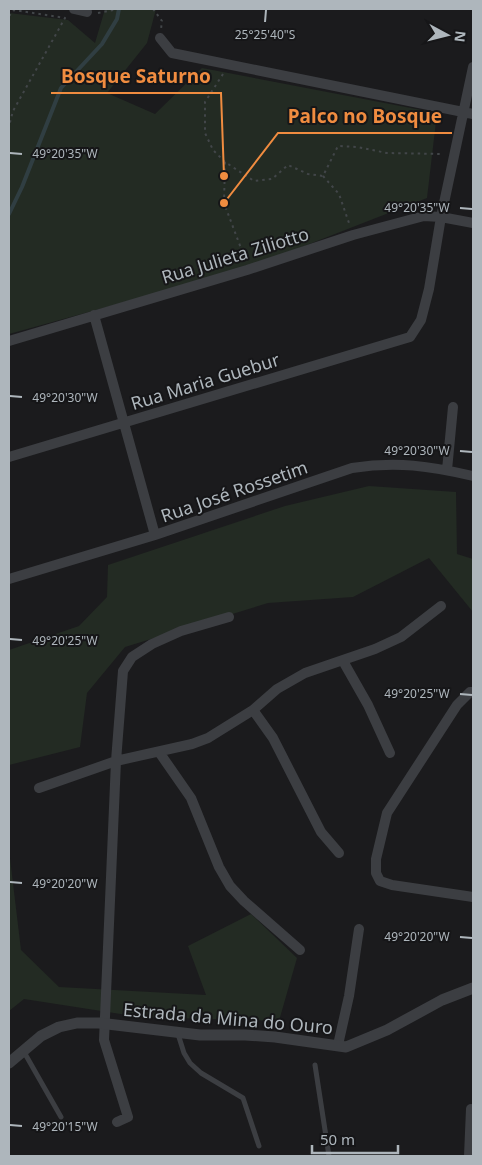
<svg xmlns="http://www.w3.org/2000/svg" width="482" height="1165" viewBox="0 0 482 1165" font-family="'Noto Sans',sans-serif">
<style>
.green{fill:#232b23}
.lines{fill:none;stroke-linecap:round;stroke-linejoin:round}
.stream{stroke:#303e42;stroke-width:4}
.path{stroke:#424649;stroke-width:2;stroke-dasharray:2.5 4;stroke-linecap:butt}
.service{stroke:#3c3e42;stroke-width:5}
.minor{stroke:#3c3e42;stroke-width:10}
.tertiary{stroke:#3c3e42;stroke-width:11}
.ticks{fill:none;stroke:#aeb6bc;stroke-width:2}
.labels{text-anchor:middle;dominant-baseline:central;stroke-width:4;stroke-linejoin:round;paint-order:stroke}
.street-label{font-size:18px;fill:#aeb6bc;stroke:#161618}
.ticks-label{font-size:12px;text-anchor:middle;fill:#aeb6bc;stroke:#161618;stroke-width:4;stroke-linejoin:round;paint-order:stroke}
.leader{fill:none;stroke:#f08c40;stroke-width:2}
.callout-dot{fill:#f08c40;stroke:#161618;stroke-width:2}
.callout-label{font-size:19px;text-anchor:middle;font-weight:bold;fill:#f08c40;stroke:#161618;stroke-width:4;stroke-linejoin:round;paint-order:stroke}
</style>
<rect width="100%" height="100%" fill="#1b1b1d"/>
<!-- green -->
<path class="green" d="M105,9H156L147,43L107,93L155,114L202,68L437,113L427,198L248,268L9,334V13L68,20L95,43Z
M369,486L456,492L457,554L473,559V612L429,558L353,597L268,603L125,647L87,693L80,747L9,765V650L79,626L107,597L108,565L285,506Z
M9,850L21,950L59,987L206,995L188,946L251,914L297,958L279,1021L140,1017L24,999L9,1011Z"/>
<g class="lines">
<!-- stream -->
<path class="stream" d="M9,214L22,187L61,88L102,44L117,19L119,9"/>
<!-- path -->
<path class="path" d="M153,9L162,21L161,29
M98,13L118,9
M9,16L14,10L65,18L13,111L9,126
M223,74L205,102V133L213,150L225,162L254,181L272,179L288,165L308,174L323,176L338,146L357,147L387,153L443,154
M225,162L224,203L245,259
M323,176L339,194L350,226"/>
<!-- service -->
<path class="service" d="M178,1034L184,1053L190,1063L201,1073L243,1098L259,1146
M24,1052L61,1117
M315,1065L329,1156"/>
<!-- minor -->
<path class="minor" d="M74,9L87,12
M160,38L172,53L473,114
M94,315L155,535
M9,341L247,270L353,235L424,216L441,217L473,223
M9,457L410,337L421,320L429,289L441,217L473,67
M447,470L453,407
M9,579L155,535L352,468C397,461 430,466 473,476
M343,661L368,705L390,753
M473,692H470L457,705L387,813L376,859V873L380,881L392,885L473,897
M253,710L273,738L321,832L339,853
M159,752L191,798L219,867L230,886L244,901L300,950
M39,788L116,761L192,744L208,738L253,710L277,689L305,673L375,649L401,637L441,606
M338,1045L349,996L359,929
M117,1122L128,1117L104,1040L116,761L123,671L132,657L152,644L181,631L229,617
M469,1156L471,1109"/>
<!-- tertiary -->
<path class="tertiary" d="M9,1063L41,1036L59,1027L77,1023H99L200,1035H245L275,1037L346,1047L387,1030L442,1000L473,988"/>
</g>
<!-- ticks -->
<path class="ticks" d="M265,22L266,10M10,153L22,154M460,208L472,209M10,396L22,397M460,451L472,452M10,639L22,640M460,694L472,695M10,882L22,883M460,937L472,938M10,1125L22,1126"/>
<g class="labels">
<!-- street labels -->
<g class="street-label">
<text transform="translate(235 255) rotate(-17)">Rua Julieta Ziliotto</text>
<text transform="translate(205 381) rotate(-17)">Rua Maria Guebur</text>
<text transform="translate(234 491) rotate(-19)">Rua José Rossetim</text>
<text transform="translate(228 1018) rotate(5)">Estrada da Mina do Ouro</text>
</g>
</g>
<g class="ticks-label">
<text x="265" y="39">25°25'40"S</text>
<text x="65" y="158">49°20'35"W</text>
<text x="417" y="212">49°20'35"W</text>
<text x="65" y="402">49°20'30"W</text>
<text x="417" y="455">49°20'30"W</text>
<text x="65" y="645">49°20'25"W</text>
<text x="417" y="698">49°20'25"W</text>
<text x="65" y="888">49°20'20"W</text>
<text x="417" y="941">49°20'20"W</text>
<text x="65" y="1131">49°20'15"W</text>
</g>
<!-- callouts -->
<path class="leader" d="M224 176L221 93H51M224 203L278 133H452"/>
<g class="callout-dot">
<circle cx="224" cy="176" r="5"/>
<circle cx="224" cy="203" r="5"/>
</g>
<g class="callout-label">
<text x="136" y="83">Bosque Saturno</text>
<text x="365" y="123">Palco no Bosque</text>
</g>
<!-- border -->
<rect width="482" height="1165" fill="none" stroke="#aeb6bc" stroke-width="20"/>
<!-- north arrow -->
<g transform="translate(447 35) rotate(97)" stroke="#161618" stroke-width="4" paint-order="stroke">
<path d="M0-4L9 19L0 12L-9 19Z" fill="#aeb6bc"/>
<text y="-8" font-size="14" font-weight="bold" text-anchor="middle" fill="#aeb6bc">N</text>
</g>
<!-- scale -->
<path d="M312 1145v8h86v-8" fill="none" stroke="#aeb6bc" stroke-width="2.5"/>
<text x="320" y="1145" font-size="15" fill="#aeb6bc" stroke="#161618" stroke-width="4" paint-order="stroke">50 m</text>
</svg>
